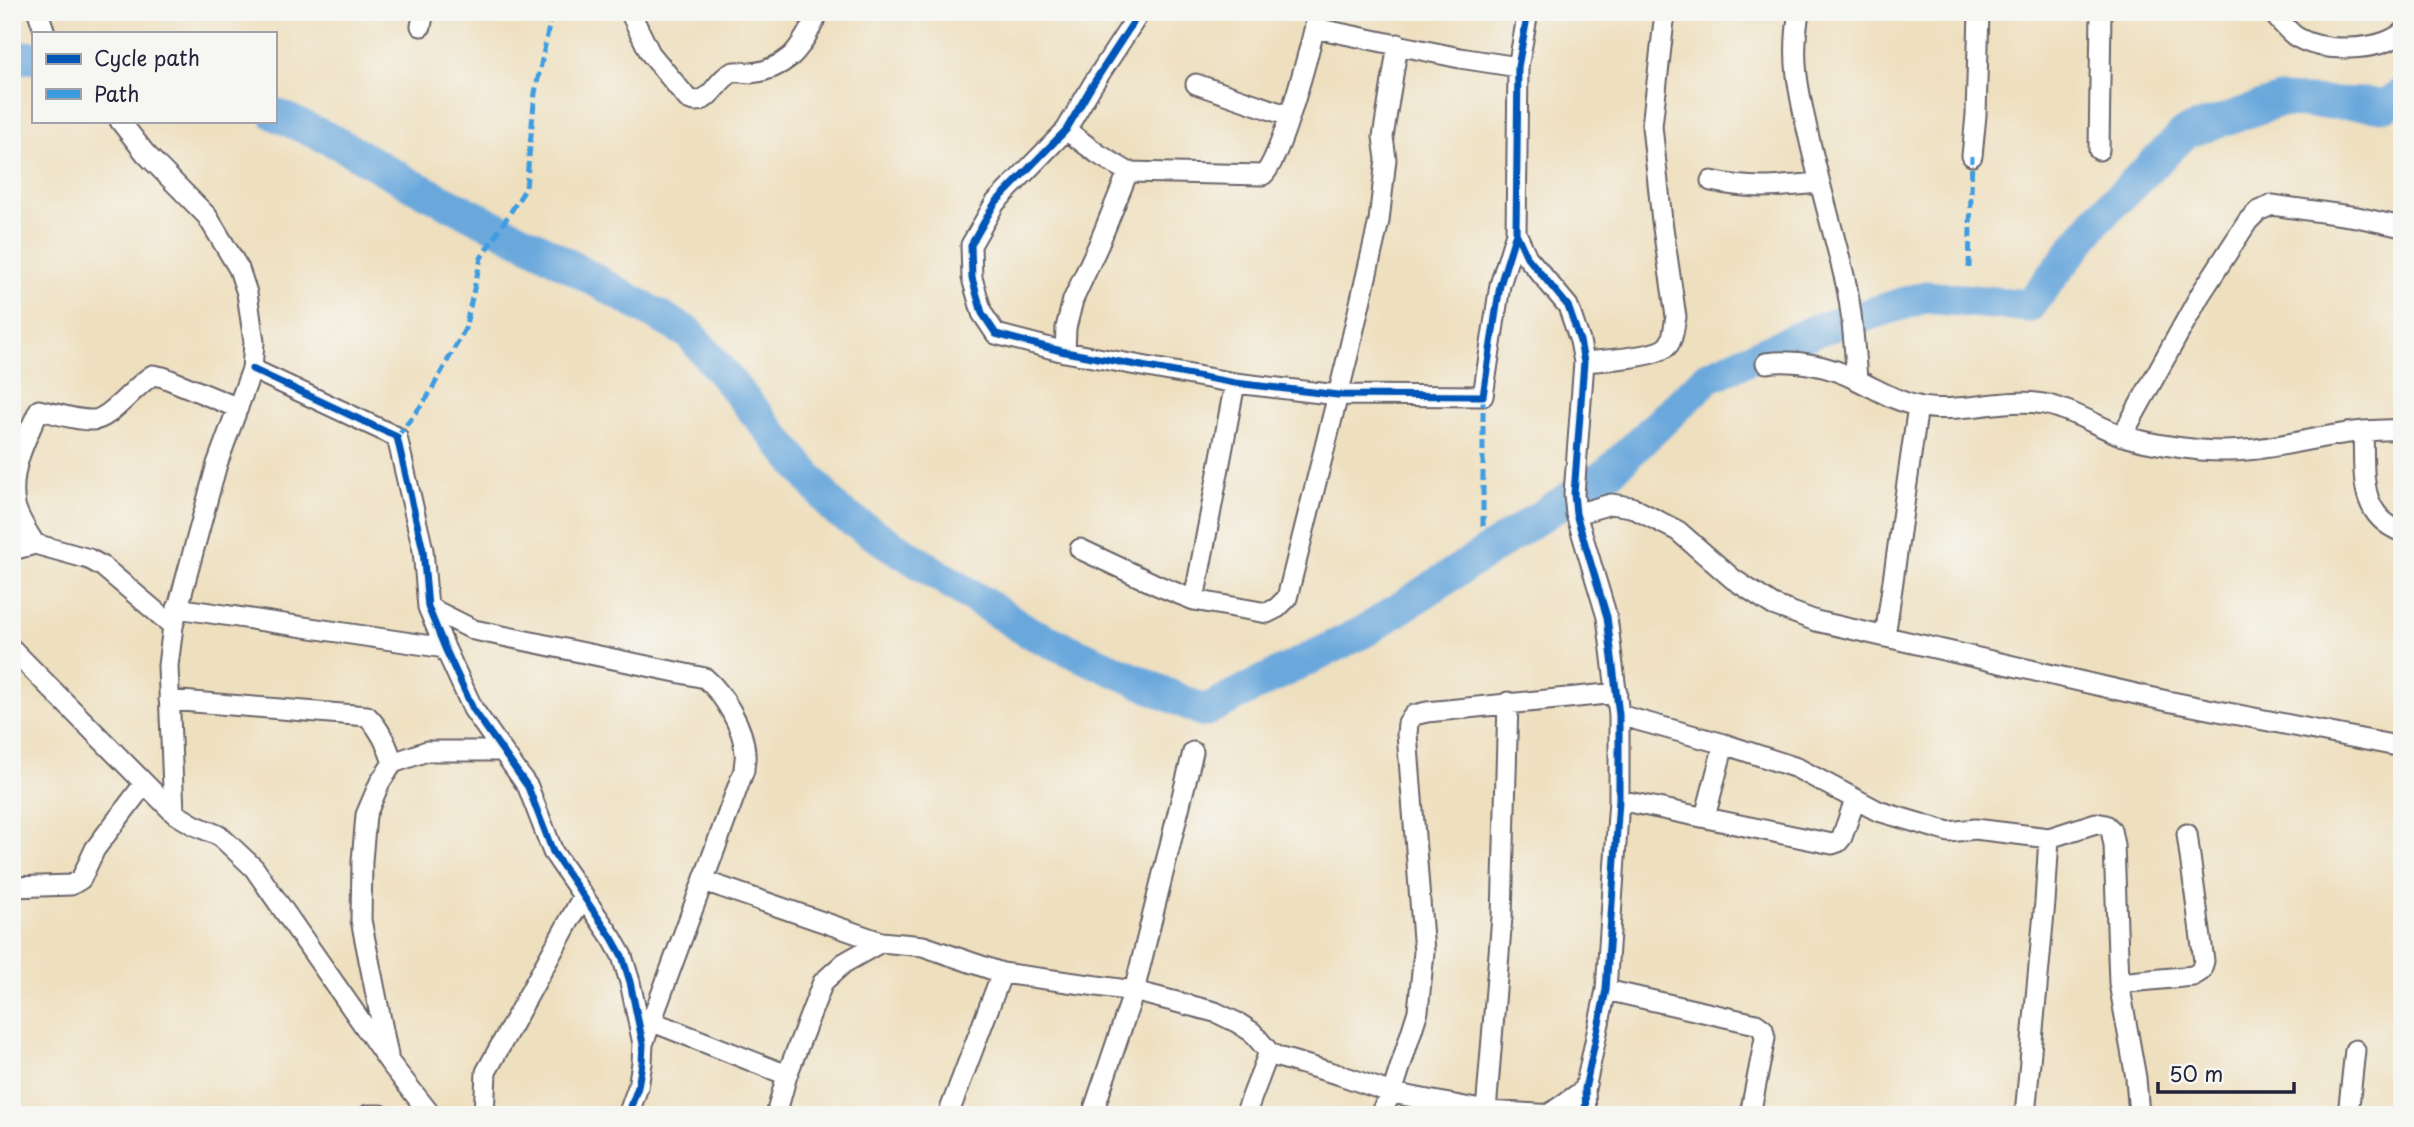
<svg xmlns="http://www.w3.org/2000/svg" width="2414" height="1127" viewBox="0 0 2414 1127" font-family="'Playpen Sans',sans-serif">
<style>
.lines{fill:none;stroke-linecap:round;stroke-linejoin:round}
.river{stroke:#6ba8dc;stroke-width:33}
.minor-casing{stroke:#696469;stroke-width:23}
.minor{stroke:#fff;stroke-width:19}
.quiet{stroke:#3c9ce2;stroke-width:5;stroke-dasharray:10 5;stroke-linecap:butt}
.cycleway-casing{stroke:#f6f6f2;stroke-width:11}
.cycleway{stroke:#0057b8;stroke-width:7}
</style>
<rect width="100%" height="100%" fill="#f6f6f2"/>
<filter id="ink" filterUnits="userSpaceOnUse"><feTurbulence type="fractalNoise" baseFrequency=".0143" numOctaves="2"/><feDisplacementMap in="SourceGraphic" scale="14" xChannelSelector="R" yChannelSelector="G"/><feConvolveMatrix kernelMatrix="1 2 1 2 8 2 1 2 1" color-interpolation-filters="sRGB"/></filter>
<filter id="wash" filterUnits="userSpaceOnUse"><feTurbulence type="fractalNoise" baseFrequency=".00686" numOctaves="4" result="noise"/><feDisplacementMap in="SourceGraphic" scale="28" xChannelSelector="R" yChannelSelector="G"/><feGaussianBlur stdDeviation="1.57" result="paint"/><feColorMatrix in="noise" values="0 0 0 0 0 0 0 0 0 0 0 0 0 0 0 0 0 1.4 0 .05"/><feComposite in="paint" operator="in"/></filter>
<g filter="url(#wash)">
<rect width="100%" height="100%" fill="#eedfbe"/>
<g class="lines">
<!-- river -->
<path class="river" d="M12,58L33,57
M275,114L334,141L412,185L538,248L689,333L837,511L1029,632L1204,711L1365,631L1609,472L1708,377L1814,331L1925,297L2029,306L2099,217L2185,133L2279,101L2387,105L2402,94"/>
</g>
</g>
<g filter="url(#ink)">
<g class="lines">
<defs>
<path id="minor" d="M38,12L45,33
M630,12L650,53L687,98C709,111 716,77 734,72C739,71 745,73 750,73C764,72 779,66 790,57C802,47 811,27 819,12
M1140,12L1093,84L1066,130L995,203L971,245L972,278L982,313L996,334L1065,352L1235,383L1338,395L1483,396L1500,285L1516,233
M1528,12L1518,67L1516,233L1527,257L1568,306L1580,341L1584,362L1574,494L1576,514L1607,617L1619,715V800L1606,990L1585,1089L1586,1115
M1799,12C1791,58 1798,89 1808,133C1819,184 1834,233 1846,284C1853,315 1854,347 1857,379
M2272,12C2279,20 2287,30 2295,36C2322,53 2377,52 2402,33
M421,26L424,12
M1315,28L1460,58L1518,67
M1196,84L1289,116
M120,121L145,153L207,216L239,269L247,293L254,342L252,369L217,464L173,626L168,666L174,813
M1066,130L1098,154L1128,172L1263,175C1281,161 1312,41 1318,12
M2099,150L2101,12
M1972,156L1976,115L1979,12
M1711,181C1752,190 1777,187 1818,183
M1065,352L1066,328L1073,300L1098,246L1128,172
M1584,362C1602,360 1660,358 1669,344C1674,337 1674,325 1676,317L1662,221L1652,126L1665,12
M1766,363C1797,359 1831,366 1859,381C1878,390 1895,401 1917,406C1958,415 2002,397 2044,404C2067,408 2096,425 2118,434C2138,442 2179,448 2201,450C2261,456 2308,436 2365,431C2377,430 2389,430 2402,429
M252,369L397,437L423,550L428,607L445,648L473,709L528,787L553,852L612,938L622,956L630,982L643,1044L642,1063L638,1087L628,1115
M2363,431C2365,472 2357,515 2402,532
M2122,436L2200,295L2248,221L2258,211L2272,205L2357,217L2402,227
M1576,514L1611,504L1631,507L1678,531L1733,579L1773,605L1816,621L2167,701L2402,747
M35,544C28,533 18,518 15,505C9,471 25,440 39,410C56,413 76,421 93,420C110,420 136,384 153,375L163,377L238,408
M1080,549L1159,586L1194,600L1267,613L1277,608L1287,598L1348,355L1379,221L1386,159L1383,137L1398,44
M12,550L35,544L89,559L102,566L173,626
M1194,600L1235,383
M428,607L474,630L705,678C723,693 744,728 745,753C746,758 744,764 744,770L643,1044
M177,608L445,648
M1885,637L1918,406
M12,649L174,813L194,825L220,836L254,868L390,1063L431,1115
M169,700L367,716C381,730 387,745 393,763
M1619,715L1724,744L1797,768L1878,811L1949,832L1975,829L2049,838L2096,823L2106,825L2111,830L2114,845L2119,983L2136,1078L2139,1115
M1619,800L1832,844L1838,842L1842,837L1855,800
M1705,817L1724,744
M704,881L881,942L923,946L1002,973L1134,991L1215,1012L1238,1023L1252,1032L1269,1052L1278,1057L1340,1075L1392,1093L1486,1111L1556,1115
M12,887L71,885L81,879L95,849L144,784
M2119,983L2193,976L2201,971L2204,961L2187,834
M1606,990L1756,1024L1763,1029L1765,1038L1750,1115
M653,1022L787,1075
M388,1055L361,920L362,861L366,815L380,782L393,763L427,751H502
M1486,1111L1502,917L1508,702
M1551,1113L1585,1089
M368,1115H381
M484,1115L486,1072L583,896
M776,1115L787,1075L823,982L844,963L881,942
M948,1115L1002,973
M1092,1115L1134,991L1193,752
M1245,1115L1269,1052
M1379,1115L1392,1093L1418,1011L1424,952L1407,734L1408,723L1414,715L1427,712L1617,693
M2025,1115L2045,902L2049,838
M2348,1115L2355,1050"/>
</defs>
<!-- minor casing -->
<use href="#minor" class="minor-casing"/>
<!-- minor -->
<use href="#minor" class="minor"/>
<!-- quiet -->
<path class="quiet" d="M1969,268L1972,156
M1483,396V527
M397,437L427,398L465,329L481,258L526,188L535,93L552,12"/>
<defs>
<path id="cycleway" d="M1140,12L1093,84L1066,130L995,203L971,245L972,278L982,313L996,334L1065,352L1235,383L1338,395L1483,396L1500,285L1516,233
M1528,12L1518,67L1516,233L1527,257L1568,306L1580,341L1584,362L1574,494L1576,514L1607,617L1619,715V800L1606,990L1585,1089L1586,1115
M252,369L397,437L423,550L428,607L445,648L473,709L528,787L553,852L612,938L622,956L630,982L643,1044L642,1063L638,1087L628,1115"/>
</defs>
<!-- cycleway casing -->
<use href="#cycleway" class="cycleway-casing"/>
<!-- cycleway -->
<use href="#cycleway" class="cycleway"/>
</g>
</g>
<!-- margin -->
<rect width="2414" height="1127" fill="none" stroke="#f6f6f2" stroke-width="42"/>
<!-- legend -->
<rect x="32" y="32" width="245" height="91" fill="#f6f6f2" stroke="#a1a1a9" stroke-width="2"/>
<rect x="46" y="54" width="35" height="10" fill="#0057b8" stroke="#a1a1a9" stroke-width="2"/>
<text x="94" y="66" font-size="21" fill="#22223b">Cycle path</text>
<rect x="46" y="89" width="35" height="10" fill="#3c9ce2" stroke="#a1a1a9" stroke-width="2"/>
<text x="94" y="102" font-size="21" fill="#22223b">Path</text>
<!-- scale -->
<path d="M2158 1082v10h136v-10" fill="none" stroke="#22223b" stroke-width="3.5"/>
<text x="2169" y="1082" font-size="21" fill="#22223b" stroke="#f6f6f2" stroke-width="5" paint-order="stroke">50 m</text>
</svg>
